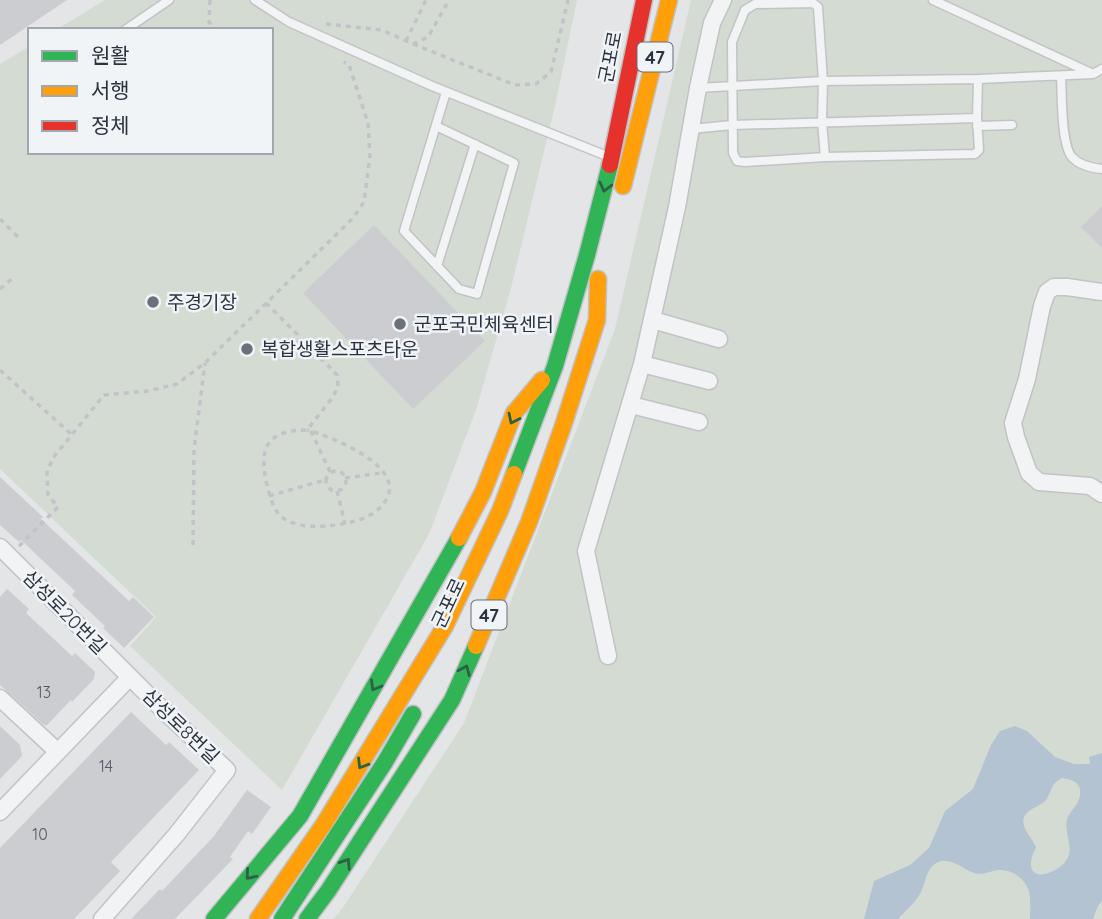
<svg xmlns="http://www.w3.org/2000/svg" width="1102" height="919" viewBox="0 0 1102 919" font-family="Quicksand,'Noto Sans KR',sans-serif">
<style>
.green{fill:#d4dbd3}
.water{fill:#b3c3d1;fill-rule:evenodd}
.building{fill:#cbcdd0}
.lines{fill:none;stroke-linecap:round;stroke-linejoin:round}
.lane-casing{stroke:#c1c3c5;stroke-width:11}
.street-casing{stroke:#c1c3c5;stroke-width:19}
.fast-casing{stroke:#c0c2c5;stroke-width:19}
.slow-casing{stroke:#c0c2c5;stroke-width:19}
.jam-casing{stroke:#c0c2c5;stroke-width:19}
.path{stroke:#c2c3c8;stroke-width:3.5;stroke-dasharray:5 5;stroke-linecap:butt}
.lane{stroke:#f2f3f5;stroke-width:8}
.street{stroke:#f2f3f5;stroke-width:16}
.fast{stroke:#30b455;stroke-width:16}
.slow{stroke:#ff9f0a;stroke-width:16}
.jam{stroke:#e5322d;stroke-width:16}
.oneway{stroke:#2c6047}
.poi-dot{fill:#6b717a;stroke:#f1f4f7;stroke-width:2.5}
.labels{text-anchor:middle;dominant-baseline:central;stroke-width:5;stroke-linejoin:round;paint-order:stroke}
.number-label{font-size:16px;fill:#535a65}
.shield{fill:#f1f4f7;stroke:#666d77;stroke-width:2}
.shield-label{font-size:18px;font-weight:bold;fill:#2a3340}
.street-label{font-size:19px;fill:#2a3340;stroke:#f1f4f7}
.poi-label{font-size:19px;fill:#2a3340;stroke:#f1f4f7;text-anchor:start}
</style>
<rect width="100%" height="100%" fill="#e3e5e7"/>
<!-- green -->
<path class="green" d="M105,0H577L555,106L511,288L476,410L429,534L282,790L130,646L156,617L0,469V64L30,46V152H271V30H56Z
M691,0H1102V919H333L344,906L464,723L615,329Z"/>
<!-- water -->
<path class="water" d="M1015,726L1027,731L1055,757L1074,764H1090L1089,757L1102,753V901L1098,906L1093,919H1030C1030,911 1031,899 1029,891C1025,879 1013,870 1000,870C991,870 984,876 974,873C962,869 952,857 938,862C925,868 926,884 920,894C914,904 905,911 898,919H864L874,881L910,865L929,848L945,811L973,789L991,745L1000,731ZM1062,778C1078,780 1085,787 1077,804C1074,808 1070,812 1068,817C1062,831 1075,846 1067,859C1060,872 1030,884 1031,863C1031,858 1034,852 1036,847C1030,834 1013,821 1032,809C1037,806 1043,804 1046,800C1053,790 1049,785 1062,778Z"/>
<!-- building -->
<path class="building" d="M0,0H67L0,45Z
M1102,206V248L1081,227Z
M374,225L485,341L413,409L303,293Z
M0,477L43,517L41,519L129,601L133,597L154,617L124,648L103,628L105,626L72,595L75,591L21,540L19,542L0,525Z
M7,589L29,609L26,613L72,656L75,653L95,672L94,679L72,702L71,700L47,725H44L0,685V597Z
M131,712L166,745L169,742L199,770L111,862L120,871L74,919H0V848Z
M0,726L20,745L22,756L0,779Z
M247,790L271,807L252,834L248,831L230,857L233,859L175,919H131L160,889L162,891L214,836Z"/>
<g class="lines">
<defs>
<path id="lane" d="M255,0L289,22L432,86L607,156
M933,0L1093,74L1102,69
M125,30L169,0
M1061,76C1062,94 1061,145 1072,157C1079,165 1092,168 1102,169
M698,88L823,81L978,79L1093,74
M436,126L514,163L477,294L459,289L404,231L446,92
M977,126L1012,125
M691,129L732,125L977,118
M825,157L822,122L823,81L818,7L813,3L755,4L745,10L732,42L733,153L737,161L745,162L825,157L975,154L979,150L977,118L978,79
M437,266L475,144"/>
<path id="street" d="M1102,292L1067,287H1054L1047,292L1042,306L1027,379L1013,423L1016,437L1029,473L1039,482L1090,486L1102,494
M653,320L719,339
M642,364L709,381
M631,405L699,422
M0,547L161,708L227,770L176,835L102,919
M608,656L586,551L642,364L677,207L698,88L712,23L723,0
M0,698L58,752
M0,812L130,677"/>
<path id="fast" d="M514,474L555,366L587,255L610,165
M214,919L300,816L459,538
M282,919L385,762L413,714
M307,919L328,891L452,700L476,646"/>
<path id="slow" d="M623,186L669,0
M459,538L483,492L514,413L542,380
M476,646L529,522L563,426L597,320L598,279
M258,919L324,824L445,626L500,511L514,474"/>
<path id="jam" d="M610,165L644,0"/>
</defs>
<!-- lane casing -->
<use href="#lane" class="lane-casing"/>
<!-- street casing -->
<use href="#street" class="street-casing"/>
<!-- fast casing -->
<use href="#fast" class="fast-casing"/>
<!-- slow casing -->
<use href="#slow" class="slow-casing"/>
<!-- jam casing -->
<use href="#jam" class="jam-casing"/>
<!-- path -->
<path class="path" d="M210,0L209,22L216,30
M326,24L382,30L413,44L428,37L449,0
M406,41L426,0
M413,44L515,85L536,84L551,72L568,0
M0,219L18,237
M0,289L14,277
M266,303L297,334L300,347L324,361L337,375L338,386L333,397L307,430C267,430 258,448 267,485C270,496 273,511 283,518C300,530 332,527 351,522C365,519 378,513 386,500C407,466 330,436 307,430
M0,370L71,434
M311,431L330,472
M326 481a10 10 0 1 1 20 0a10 10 0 1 1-20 0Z
M345,478L381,473
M337,491L345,524
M269,496L325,480
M193,545L194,449L205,363
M19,546L58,507L48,495L47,472L53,458L104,395L148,391L177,384L205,363L354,217L364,202L370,156L368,123L349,65L344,62"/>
<!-- lane -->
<use href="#lane" class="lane"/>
<!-- street -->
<use href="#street" class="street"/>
<!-- fast -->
<use href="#fast" class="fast"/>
<!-- slow -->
<use href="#slow" class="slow"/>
<!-- jam -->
<use href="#jam" class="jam"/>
</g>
<!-- one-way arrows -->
<defs><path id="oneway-chevron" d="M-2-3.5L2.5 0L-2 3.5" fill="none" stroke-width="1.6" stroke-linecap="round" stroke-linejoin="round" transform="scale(1.75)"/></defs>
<g class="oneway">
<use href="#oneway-chevron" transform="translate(605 187) rotate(104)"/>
<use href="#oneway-chevron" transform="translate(513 419) rotate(116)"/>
<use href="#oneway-chevron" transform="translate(465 670) rotate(-67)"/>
<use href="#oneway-chevron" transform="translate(375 686) rotate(120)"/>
<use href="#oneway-chevron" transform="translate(362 764) rotate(121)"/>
<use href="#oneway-chevron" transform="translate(346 863) rotate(-57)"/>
<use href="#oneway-chevron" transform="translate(250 875) rotate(130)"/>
</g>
<!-- markers -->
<g class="poi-dot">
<circle cx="153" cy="302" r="7"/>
<circle cx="400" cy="324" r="7"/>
<circle cx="247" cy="349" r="7"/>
</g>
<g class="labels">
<!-- number labels -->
<g class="number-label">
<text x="44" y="692">13</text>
<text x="106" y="766">14</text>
<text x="40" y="834">10</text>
</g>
<!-- shield labels -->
<g class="shield">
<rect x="637.5" y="42.5" width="35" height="29" rx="5"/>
<rect x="471.5" y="600.5" width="35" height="29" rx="5"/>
</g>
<g class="shield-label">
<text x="655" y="57">47</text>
<text x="489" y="615">47</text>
</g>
<!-- street labels -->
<g class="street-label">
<text transform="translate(610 57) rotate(-79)">군포로</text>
<text transform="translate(448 603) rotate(-65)">군포로</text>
<text transform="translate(65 612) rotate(45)">삼성로20번길</text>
<text transform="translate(181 726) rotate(44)">삼성로8번길</text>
</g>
<!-- poi labels -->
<g class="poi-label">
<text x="167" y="302">주경기장</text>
<text x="414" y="324">군포국민체육센터</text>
<text x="261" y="349">복합생활스포츠타운</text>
</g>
</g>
<!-- legend -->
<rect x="28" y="28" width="245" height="126" fill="#f1f4f7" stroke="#a1a7ae" stroke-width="2"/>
<rect x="42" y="51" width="35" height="10" fill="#30b455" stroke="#a1a7ae" stroke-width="2"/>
<text x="91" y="63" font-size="21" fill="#2a3340">원활</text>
<rect x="42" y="86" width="35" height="10" fill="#ff9f0a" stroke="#a1a7ae" stroke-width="2"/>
<text x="91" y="98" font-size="21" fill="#2a3340">서행</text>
<rect x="42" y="121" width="35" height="10" fill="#e5322d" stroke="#a1a7ae" stroke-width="2"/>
<text x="91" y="133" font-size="21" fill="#2a3340">정체</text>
</svg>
